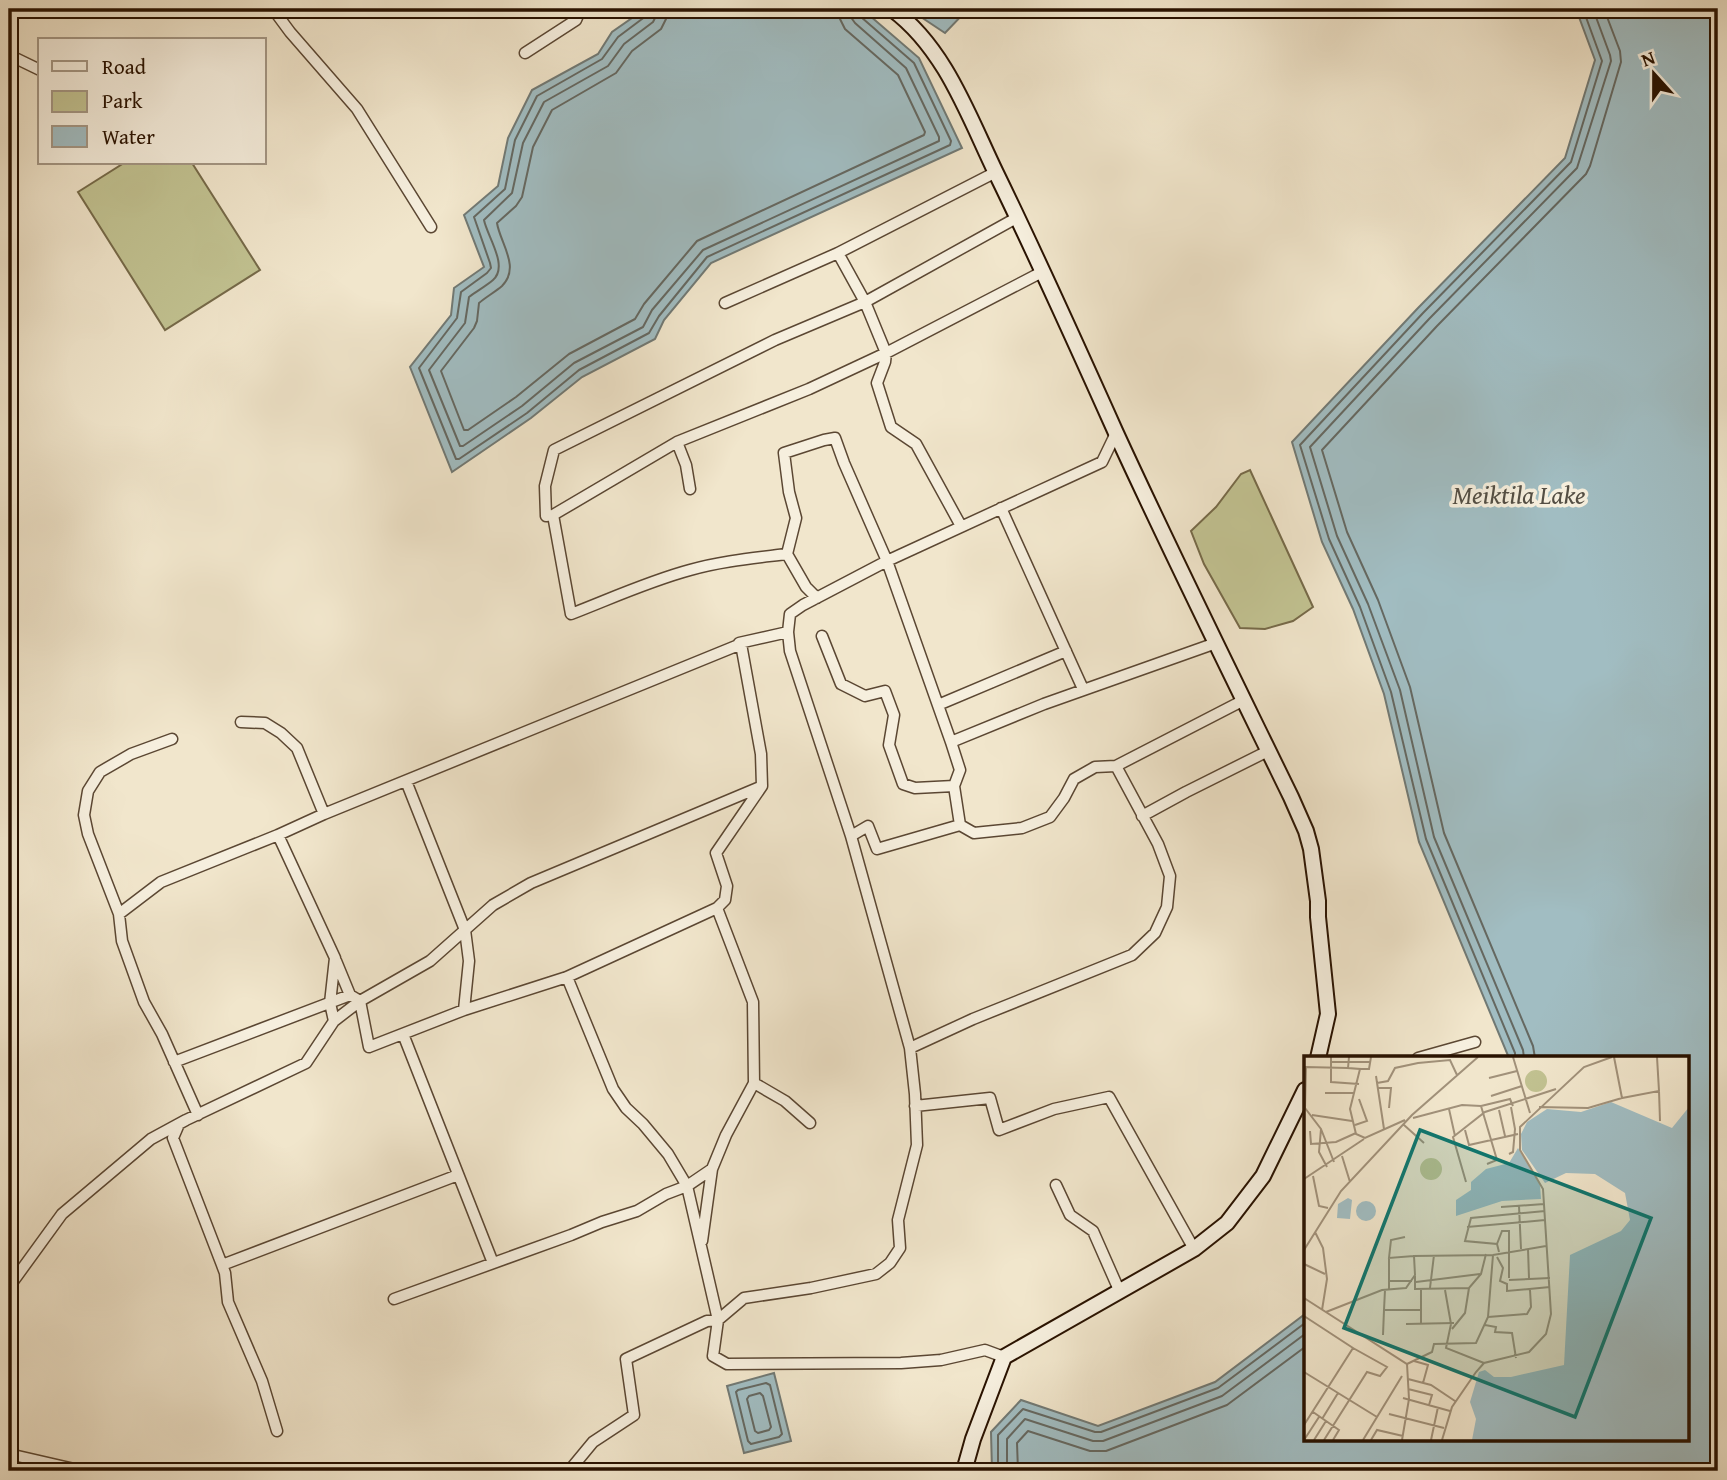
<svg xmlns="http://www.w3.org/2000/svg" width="1727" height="1480" viewBox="0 0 1727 1480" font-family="'Gentium Book Plus',serif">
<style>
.green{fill:#c2c392;stroke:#766a49;stroke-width:2}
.water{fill:#a1bdc2;stroke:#717974;stroke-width:2}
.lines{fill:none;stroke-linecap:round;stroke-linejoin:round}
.shore{stroke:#656861;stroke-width:2}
.street-casing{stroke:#5b4733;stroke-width:13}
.secondary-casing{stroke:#291200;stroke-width:18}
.street{stroke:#f6efde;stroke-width:10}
.secondary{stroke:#f6efde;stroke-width:14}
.labels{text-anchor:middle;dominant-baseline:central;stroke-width:7;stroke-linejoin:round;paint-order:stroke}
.water-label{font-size:26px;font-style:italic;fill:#534e44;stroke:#f6efde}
.inset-road{fill:none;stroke:#a1917a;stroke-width:2}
.view{fill:#0f766e;fill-opacity:0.15;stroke:#0f766e;stroke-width:3.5}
.inset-edge{fill:none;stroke:#291200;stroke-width:3.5}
</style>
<rect width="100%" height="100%" fill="#f1e6cc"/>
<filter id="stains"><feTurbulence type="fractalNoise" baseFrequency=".00286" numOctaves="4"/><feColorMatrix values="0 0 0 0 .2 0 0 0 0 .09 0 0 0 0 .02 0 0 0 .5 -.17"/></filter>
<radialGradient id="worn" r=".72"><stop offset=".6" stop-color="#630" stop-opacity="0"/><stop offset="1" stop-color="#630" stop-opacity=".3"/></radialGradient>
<!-- green -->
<path class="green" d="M124,163H192L260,270L165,330L78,192Z
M1250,470L1313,607L1293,621L1265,629L1240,628L1204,564L1191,531L1216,507L1241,474Z"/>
<!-- water -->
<path class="water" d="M645,9H862L919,58L962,148L711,263L664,320L655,339L582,377L531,418L452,472L410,367L451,315L454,288L484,267L464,215L498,186L508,138L532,90L598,54L612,32Z
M909,9H968L945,33Z
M1576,9H1718V1471H992L991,1432L1021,1400L1098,1426L1215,1382L1305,1314V1440H1687V1058H1509L1419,842L1384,694L1353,609L1322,542L1292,442L1418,308L1565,158L1595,60Z
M774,1373L791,1441L744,1453L727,1386Z"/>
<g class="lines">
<!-- shore -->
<path class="shore" d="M648,9L646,16L618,37L602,59L537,96L515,140L505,189L474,217L490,263L491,268L487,273L461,292L457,318L419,368L456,459H459L527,413L579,370L649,333L659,316L707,257L950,145L951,141L914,63L861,17L858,9
M657,9L656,16L653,22L624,44L608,66L544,102L523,143L512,193L484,220C487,236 509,266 493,280C486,286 477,291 469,297L465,323L429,370L460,446H463L522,406L574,363L643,327L652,310L703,250L939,141V137L906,68L855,23L850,16L849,9
M668,9L666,19L661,29L632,51L616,73L552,110L533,147L522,197L516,206L497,223C500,243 521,267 502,286C495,292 486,297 479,303L477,321L474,328L441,371L464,430H468L516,397L569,354L635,319L644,304L697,241L924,135L925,132L898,75L845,29L840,19L839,9
M1515,1058V1053L1426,839L1391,692L1360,607L1329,539L1300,445L1423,313L1571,162L1602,61L1583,9
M1524,1058L1523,1050L1434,837L1400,690L1368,604L1337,536L1310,447L1429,319L1577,168L1611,61L1610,55L1593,9
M1535,1058L1533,1046L1444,833L1410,687L1378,600L1347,532L1322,450L1437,326L1586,174L1590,166L1621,62L1620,51L1604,9
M766,1383L770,1385L782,1434L779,1437L751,1444L748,1441L736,1392L738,1390Z
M760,1393L763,1396L771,1427L769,1430L758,1433L755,1431L747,1399L749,1396Z
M998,1471V1435L1023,1409L1095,1432H1101L1218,1388L1305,1323
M1007,1471V1439L1025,1419L1093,1441H1103L1222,1396L1305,1334
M1018,1471L1017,1443L1028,1431L1090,1451H1106L1227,1405L1305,1347"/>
<defs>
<path id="street" d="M273,9L290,32L357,109L431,227
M525,53L576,20L579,13L578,9
M9,55L40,70
M838,253L865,302L886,353L885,362L877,383L891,427L916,444L961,526
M725,303L838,253L996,172
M677,442L686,465L690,489
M1001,508L1083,689
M553,515L677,442L809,389L886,353L1042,272
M787,554L796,518L789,492L784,453L824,440L835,438L844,463L887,561L951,742
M817,598L806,587L787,554C755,558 721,561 690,570C649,581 610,599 571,614L553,515L546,516L545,486L554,450L775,340L865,302L1018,217
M822,636L841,684L865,696L885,691L894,715L889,745L903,784L915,788L954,786L960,825L974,833L1022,828L1050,817L1064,798L1074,779L1095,767L1116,766L1244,700
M938,705L1066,651
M241,722L265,723L281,733L297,748L324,814
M172,739L131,754L100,772L88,791L84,815L88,834L119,914L161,882L278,835
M406,781L465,930L469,961L464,1010
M954,786L960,770L951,742L1044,704L1216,643
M1142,816L1186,792L1268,751
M851,836L868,826L877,849L960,825
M119,914L122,941L144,1002L162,1034L198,1115
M336,961L350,995L360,1001L369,1047L464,1010L567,977L717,908L725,900L727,886L716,853L762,786L761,754L741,644
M567,977L613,1089L626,1108L643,1124L668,1154L687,1186L718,1320L713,1356L727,1364L901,1363L941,1360L985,1350L1004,1357
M334,1021L360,1001L430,961L493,905L531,883L760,787
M403,1034L493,1263
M910,1048L973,1019L1132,955L1155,933L1167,907L1170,876L1158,844L1116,766
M1418,1058L1475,1042
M174,1062L350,995
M754,1083L785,1101L810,1123
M915,1106L990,1098L999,1130L1054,1109L1109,1097L1194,1249
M179,1124L173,1138L222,1265L458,1175
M1056,1185L1070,1215L1093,1231L1119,1290
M702,1241L712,1169L726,1135L754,1083L753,1002L717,908
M222,1265L225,1273L228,1302L262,1381L277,1431
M9,1287L62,1214L151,1139L186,1120L306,1063L334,1021L330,1003L335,958L278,835L324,814L741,644L739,643L788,632L790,614L803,605L887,561L1102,462L1116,433
M394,1299L571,1235L602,1222L637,1211L666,1194L687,1186L712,1169
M9,1454L83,1471
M569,1471L593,1442L634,1415L626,1359L707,1321L718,1320L744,1298L811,1288L876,1274L890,1263L900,1248L898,1220L917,1145L915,1094L910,1048L851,836L790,651L788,632"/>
<path id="secondary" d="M892,9C945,48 968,115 996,173C1038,259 1077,346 1116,433C1172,555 1232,676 1291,797L1306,831L1311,849L1318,901V917L1328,1014L1318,1058
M964,1471L973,1439L1004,1357L1194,1249L1227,1223L1263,1176L1305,1090"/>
</defs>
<!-- street casing -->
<use href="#street" class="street-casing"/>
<!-- secondary casing -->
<use href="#secondary" class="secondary-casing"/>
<!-- street -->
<use href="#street" class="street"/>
<!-- secondary -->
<use href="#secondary" class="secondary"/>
</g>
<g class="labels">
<!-- water labels -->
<g class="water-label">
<text x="1519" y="494">Meiktila Lake</text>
</g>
</g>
<!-- overview -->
<g transform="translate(1304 1056)">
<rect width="385" height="385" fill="#f1e6cc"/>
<path d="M221 25a11 11 0 1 1 22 0a11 11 0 1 1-22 0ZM116 113a11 11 0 1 1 22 0a11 11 0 1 1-22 0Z" fill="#c2c392"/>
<path d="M307,46L368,72L385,51V384H168L172,363L166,346L175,316L181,314L190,321H207L260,309L266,199L317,175L326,164L321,137L291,118L262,117L241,127L218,94L217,78L223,66L243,53L277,56ZM214,92L236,129L237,143L198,145L152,160V144L167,134V126L182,113L205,107ZM44,142L48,144L46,163L33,162L34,148ZM52 155a10 10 0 1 1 20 0a10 10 0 1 1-20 0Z" fill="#a1bdc2"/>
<path class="inset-road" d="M27,1V26L55,28M45,1L44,12L56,13L46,53L52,78L61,82L101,64M209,1L226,57M310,1L318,42L355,35L353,1M26,6H67M1,11L44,12M2,11L1,52L17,73L15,96L23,111M56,13H65L67,1M72,20L80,73M185,22L213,15M73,27L84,25L91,12L114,7L146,4L153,19M73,32H87L85,52M355,35L356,65M21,37H50M187,40L218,30M235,51L284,52L318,42M145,53L151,80M195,54L201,80M8,59L48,65M109,62L158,49L177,50M51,69L63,65L55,43M100,69L120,87M17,73L30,106M161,74L165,89L214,78M6,75L7,88L32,86L52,77M205,98L209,96L211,73L207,51M38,100L46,126M183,108L193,104L177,50L206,43L209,50M9,120L15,150L24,152M0,123L60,83M162,126L149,81L181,56L252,33M215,150L217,193M197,151L240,148M163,171L241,164M11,176L19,192L23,223L18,254M101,181L87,184L85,202L110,200M193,188L198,175H205V222M224,193L225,222M0,194L37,135L108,59L174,1M195,196L193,188L161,185L167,162L241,155M193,201L199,212L196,225L203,228V235L246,231M85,202V233M0,208L21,218M111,220V233L165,232L177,218L182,198M205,224L246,222M85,225H108M112,226L176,218M126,232L130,199M117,233V268M81,234L80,254H117M141,234L147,268L142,292L180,307M0,242L103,308L128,296L130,288L172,287L184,261L189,199M22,256L78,234L102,232L111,219L110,200L189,199L242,190M0,260L49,292L0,369M184,261L223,258L227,251L226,234M102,268L150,267M181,269L192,271L191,276L208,277L212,302M148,273L161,257L165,232M79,279L80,254M110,305L124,309L119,327M0,316L73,361M104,323L127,329L151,345M104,333L128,339L125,349M99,342L146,355M9,356L35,374L29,384M85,358L140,372M18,363L34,337M0,384L15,361M10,384L22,365M20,384L63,316L76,320L83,311L49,292M59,384L98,320M67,384L73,374L99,380M98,384L105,343L103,308M127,384L134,351M138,384L148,351L172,316L180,307L225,296L242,278L247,258L239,133L216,94V71L280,11L308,1"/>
<path class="view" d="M116,74L347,162L271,361L40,272Z"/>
<rect width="385" height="385" class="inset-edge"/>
</g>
<!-- margin -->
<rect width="1727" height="1480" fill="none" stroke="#f1e6cc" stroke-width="35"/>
<rect x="10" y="10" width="1706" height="1459" fill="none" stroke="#291200" stroke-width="3.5"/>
<rect x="18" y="18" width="1692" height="1445" fill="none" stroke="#291200" stroke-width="2"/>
<!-- legend -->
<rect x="38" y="38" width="228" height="126" fill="#f6efde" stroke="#a49785" stroke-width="2"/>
<rect x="52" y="61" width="35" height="10" fill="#f6efde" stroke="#a49785" stroke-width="2"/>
<text x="102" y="74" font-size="21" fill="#291200">Road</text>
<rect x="52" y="91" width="35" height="21" fill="#c2c392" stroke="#a49785" stroke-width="2"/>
<text x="102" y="108" font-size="21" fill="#291200">Park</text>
<rect x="52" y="126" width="35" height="21" fill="#a1bdc2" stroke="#a49785" stroke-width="2"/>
<text x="102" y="144" font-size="21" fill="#291200">Water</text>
<!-- north arrow -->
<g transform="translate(1654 74) rotate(339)" stroke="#f6efde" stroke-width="5" paint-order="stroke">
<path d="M0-5L12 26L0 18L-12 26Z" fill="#291200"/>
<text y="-10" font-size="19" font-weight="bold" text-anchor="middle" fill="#291200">N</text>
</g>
<rect width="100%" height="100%" filter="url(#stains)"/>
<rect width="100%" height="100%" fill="url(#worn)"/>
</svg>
